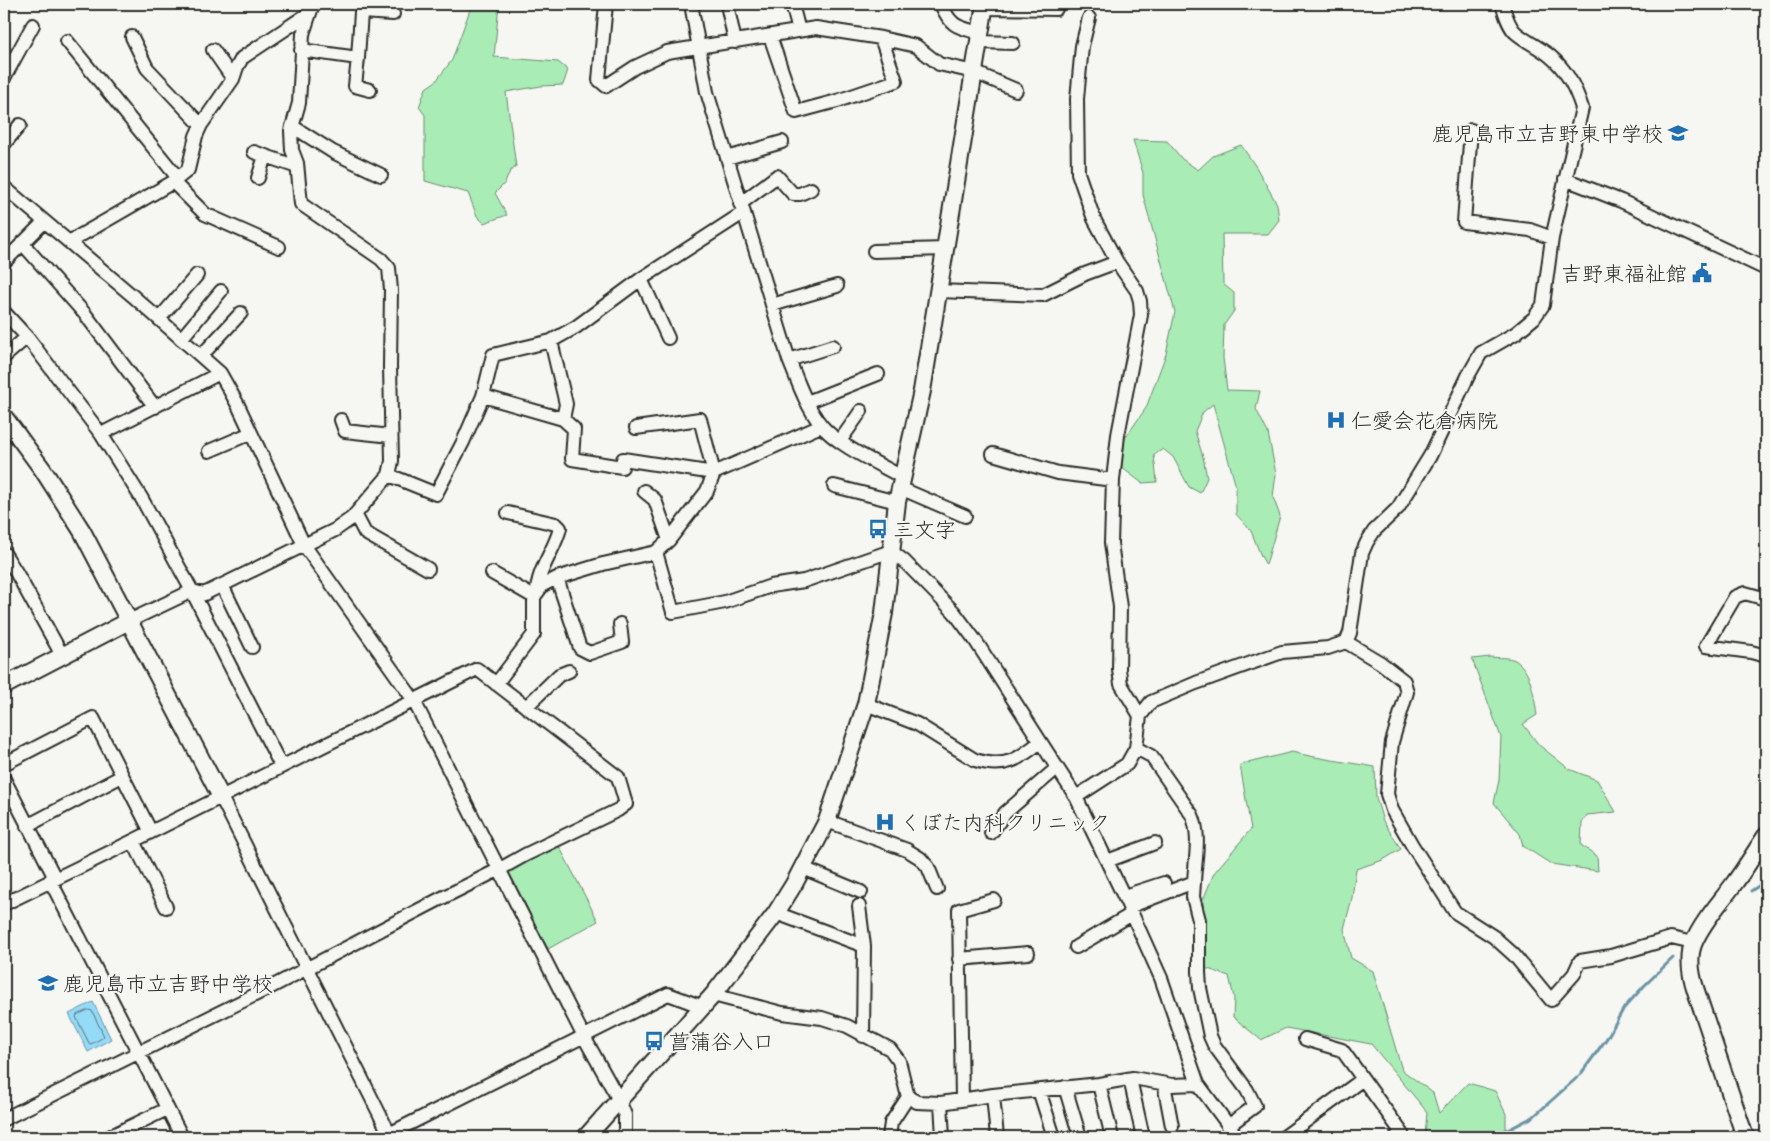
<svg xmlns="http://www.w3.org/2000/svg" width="1770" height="1141" viewBox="0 0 1770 1141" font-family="Itim,'Klee One',sans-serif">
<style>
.green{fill:#a9ecb6;stroke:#6a8c70}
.water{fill:#95daf7;stroke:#6b94a5}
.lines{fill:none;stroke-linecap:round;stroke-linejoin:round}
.shore{stroke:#55717d;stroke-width:1}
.stream{stroke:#6b94a5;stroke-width:3}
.minor-casing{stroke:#2b2b2b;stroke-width:16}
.tertiary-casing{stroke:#2b2b2b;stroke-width:20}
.minor{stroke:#f6f6f2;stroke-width:12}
.tertiary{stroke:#f6f6f2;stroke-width:16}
.labels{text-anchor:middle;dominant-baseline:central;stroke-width:4;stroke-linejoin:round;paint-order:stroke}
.poi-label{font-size:21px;fill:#2b2b2b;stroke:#f6f6f2;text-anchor:start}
</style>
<rect width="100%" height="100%" fill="#f6f6f2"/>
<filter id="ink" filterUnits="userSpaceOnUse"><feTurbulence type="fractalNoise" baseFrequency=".02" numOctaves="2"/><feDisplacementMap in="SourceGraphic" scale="10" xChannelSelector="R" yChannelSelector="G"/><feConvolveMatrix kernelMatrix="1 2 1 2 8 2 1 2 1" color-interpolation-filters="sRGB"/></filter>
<g filter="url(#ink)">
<!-- green -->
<path class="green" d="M472,4H499L494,57L558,62L568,70L563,85L541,86L506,92L516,167L510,171L505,183L495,193L507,215L484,223L477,216L468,193L425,181V115L419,107L426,88L436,81L452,60Z
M1133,140L1167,141L1182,159L1198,170L1213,156L1241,145L1256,167L1277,204L1279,220L1268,234H1222L1223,284L1234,293V311L1224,325L1223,358L1227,390L1260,391L1256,409L1268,433L1276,474L1273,497L1280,516L1266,565L1261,556L1251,531L1236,514V487L1213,404L1203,412L1195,431L1203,457L1207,478L1200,493L1189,487L1173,457L1163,449L1154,455L1157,482L1142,483L1121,467L1123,441L1146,408L1166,354L1175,312L1143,195V173Z
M1490,657C1497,658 1509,657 1515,660C1532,671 1534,697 1537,715L1523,724L1539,745L1569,769L1597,780L1616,812L1587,815L1582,823L1581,845L1597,856L1598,871L1551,864L1523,846L1520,834L1494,803L1499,780L1501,737L1472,659Z
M1292,752C1320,759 1347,762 1375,767L1376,798L1383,821L1401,849L1383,860L1356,869L1352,898L1344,929L1351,958L1373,971L1402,1070L1433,1093L1439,1113L1468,1083L1495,1091L1506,1114V1129L1491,1137H1425L1427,1112L1371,1044L1286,1028L1261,1040L1233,1017L1234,998L1229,976L1205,968L1203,900L1214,873L1251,829L1240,765Z
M558,844L598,921L548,949L508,871Z"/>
<!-- water -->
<path class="water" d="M93,1002L111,1039L88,1052L69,1014Z"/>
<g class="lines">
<!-- shore -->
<path class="shore" d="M89,1010L92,1011L104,1036L102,1038L91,1044L89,1043L76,1017L77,1015Z"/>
<!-- stream -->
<path class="stream" d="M1751,891L1766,881
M1494,1137L1533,1117L1580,1075L1607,1038L1624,1008L1644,986L1673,958"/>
<defs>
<path id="minor" d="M606,4L599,80L606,86L635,67L667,52L816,28L881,38L916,46L939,64L974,72L1016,90
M691,4L707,92L789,360C798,382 806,406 821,425C837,445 879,464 902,477
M792,4L799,31
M941,4C951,27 957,27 980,33
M984,8L1056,9
M728,9L735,42
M1089,18L1082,46L1077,99L1078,173L1094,219L1117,262L1137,291L1140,301L1141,315L1118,435L1113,480L1111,543L1120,607L1119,670L1121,684L1140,716
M770,36L796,112L837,101L896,81L881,38
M132,37L147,68L201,125
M67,41L178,178
M979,42L1013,43
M213,50L233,79
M301,50L358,58L355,86L370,90
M358,58L361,12L393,14
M4,78L33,25
M292,126L333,152L381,175
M1471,130L1464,222L1530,230L1552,238
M4,144L20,125
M254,152L297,167
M727,158L782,142
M258,178L265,156
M1565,179L1621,201L1766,269
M173,182L188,170L196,136L201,125L233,79L237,67L242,58L308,14
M4,187L134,297L220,373L238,405L304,545L413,699L584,1037L619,1100L625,1115V1137
M740,204L777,176L793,194H800L811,189
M69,242L173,182L205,214L279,247
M22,243L85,314L155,407
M874,251L945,249
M4,262L44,222
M641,279L668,338
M938,291L1043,295L1085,274L1117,262
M772,305L837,286
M4,312L27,337L101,434L142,499L192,591L281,766
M159,319L197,275
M181,339L221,291
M551,341L566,404L563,419L574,429L572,459L622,467L623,459L714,473L700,419L636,428
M201,356L241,313
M4,357L27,337
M789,360L833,346
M483,396L563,419
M807,402L878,374
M341,420L345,431L391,436
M101,434L220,373
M840,441L861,411
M209,451L251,433
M993,454L1058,473L1113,480
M389,475L436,494L463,442L483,396L493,355L551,341L576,327L641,279L743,213
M834,486L897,502
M900,488L965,516
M644,491L655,500L669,540
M508,513L556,524L560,528C555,550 537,570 537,593
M355,514L365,533L428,569
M656,552L673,612L725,602L771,586L804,581L891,551L904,561L954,612L975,640L1076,797L1129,907L1161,978L1198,1084L1237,1137
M4,553L16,572L62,655
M492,573L534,597
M557,578L580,648L590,653L622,642L620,624
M222,585L252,647
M1766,599L1745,593L1735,597L1706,646L1751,652L1766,656
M129,621L192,591L204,594L335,530L352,518L389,475L392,461L390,366L391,290L389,268L381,259L301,204L297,163L292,150L291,131L299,103L303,34L313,4
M1346,642L1381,663L1404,681L1407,692L1392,742L1387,794L1392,810L1412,845L1455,912L1494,937L1514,955L1551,1000L1574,974L1580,961L1611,956L1671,938L1693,943
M496,684L534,634V597L543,585L557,578L603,564L656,552L669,540L707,491L714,473L821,426
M866,704L917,724L975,760C1005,769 1018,760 1040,742
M526,707L559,675L569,671
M4,764L93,718L151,832
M4,779L55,878
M221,797L391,1137
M1076,797L1127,764L1136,748L1140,716L1151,702L1196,683L1282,652L1328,648L1346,642L1350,633L1362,553L1367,542L1374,531L1398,508L1430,456L1468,376L1481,353L1516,333L1534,318L1543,305L1552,238L1582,108C1576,89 1566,69 1550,56C1539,47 1525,41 1515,32C1508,25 1505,13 1502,4
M827,821L907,850L920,858L928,867L937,889
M27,826L122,776
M991,833L1005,813L1057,768
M133,841L166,907
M1107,861L1155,843
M803,868L861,892
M50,880L182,1137
M1194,882L1193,897L1199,920V972L1200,988L1210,1036L1214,1045L1247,1090L1255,1106L1228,1126
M1124,896L1164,883
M4,904L133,841L477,669L618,777L626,804L618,810L525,855L500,869L440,899L273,986L4,1119
M859,906L864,946
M1129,907L1194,882C1195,860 1201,835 1192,815L1151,756L1136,748
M776,913L864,946L863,1036
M1076,947L1132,914
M959,959L1028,953
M713,995L782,1013L822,1018L847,1026L890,1049L899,1061L908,1097L917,1102L941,1103L993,1095L1099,1084L1133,1078L1172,1085L1198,1084
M1305,1039L1342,1050L1363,1079
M1130,1079L1143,1137
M1099,1084L1112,1137
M1164,1084L1172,1126
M1065,1087L1080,1137
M1039,1090L1054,1137
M993,1095L997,1137
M962,1100L959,910L994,900
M941,1103L943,1137
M109,1137L167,1109
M383,1137L668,994L703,1007
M889,1137L891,1123L908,1097
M1284,1137L1363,1079L1402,1133L1396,1137"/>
<path id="tertiary" d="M4,417L43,470L82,531L221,797
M4,686L129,621
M586,1137L713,995L776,913L794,884L827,821L866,704L884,613L897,502L922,391L985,4
M1745,1137L1696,991C1691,976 1687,958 1694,942C1703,921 1720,903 1733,885C1745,869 1755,852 1766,836"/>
</defs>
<!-- minor casing -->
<use href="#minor" class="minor-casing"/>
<!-- tertiary casing -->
<use href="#tertiary" class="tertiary-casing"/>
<!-- minor -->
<use href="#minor" class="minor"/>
<!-- tertiary -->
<use href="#tertiary" class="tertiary"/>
</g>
</g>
<!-- icons -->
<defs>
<symbol id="school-bare" viewBox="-9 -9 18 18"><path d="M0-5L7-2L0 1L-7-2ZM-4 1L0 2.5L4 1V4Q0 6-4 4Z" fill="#1f6fb2" stroke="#f6f6f2" stroke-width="2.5" paint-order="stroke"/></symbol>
<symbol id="civic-bare" viewBox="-9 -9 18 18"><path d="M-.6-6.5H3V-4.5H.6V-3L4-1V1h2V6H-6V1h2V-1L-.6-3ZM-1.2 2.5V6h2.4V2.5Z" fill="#1f6fb2" stroke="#f6f6f2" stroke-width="2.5" paint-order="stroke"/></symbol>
<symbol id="hospital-bare" viewBox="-9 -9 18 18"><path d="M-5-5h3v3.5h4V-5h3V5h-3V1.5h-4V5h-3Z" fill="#1f6fb2" stroke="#f6f6f2" stroke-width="2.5" paint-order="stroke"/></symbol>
<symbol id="bus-bare" viewBox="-9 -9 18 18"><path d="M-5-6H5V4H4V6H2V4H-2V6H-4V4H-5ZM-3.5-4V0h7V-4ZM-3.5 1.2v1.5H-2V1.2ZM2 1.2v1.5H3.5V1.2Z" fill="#1f6fb2" stroke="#f6f6f2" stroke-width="2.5" paint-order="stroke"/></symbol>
</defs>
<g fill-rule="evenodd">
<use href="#school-bare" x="1664" y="119" width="28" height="28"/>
<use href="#civic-bare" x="1688" y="259" width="28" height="28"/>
<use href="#hospital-bare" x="1322" y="406" width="28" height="28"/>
<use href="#bus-bare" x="864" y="515" width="28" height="28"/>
<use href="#hospital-bare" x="871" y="808" width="28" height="28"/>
<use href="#school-bare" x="34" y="969" width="28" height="28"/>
<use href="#bus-bare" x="640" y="1027" width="28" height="28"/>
</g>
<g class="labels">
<!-- poi labels -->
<g class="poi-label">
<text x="1663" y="133" text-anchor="end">鹿児島市立吉野東中学校</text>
<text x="1687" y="273" text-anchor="end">吉野東福祉館</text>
<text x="1351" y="420">仁愛会花倉病院</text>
<text x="893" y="529">三文字</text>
<text x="900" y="822">くぼた内科クリニック</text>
<text x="63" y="983">鹿児島市立吉野中学校</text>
<text x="669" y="1041">菖蒲谷入口</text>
</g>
</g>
<!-- margin -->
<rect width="1770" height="1141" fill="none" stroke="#f6f6f2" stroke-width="20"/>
<rect x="10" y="10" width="1750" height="1121" fill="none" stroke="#2b2b2b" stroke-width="2" filter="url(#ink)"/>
</svg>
